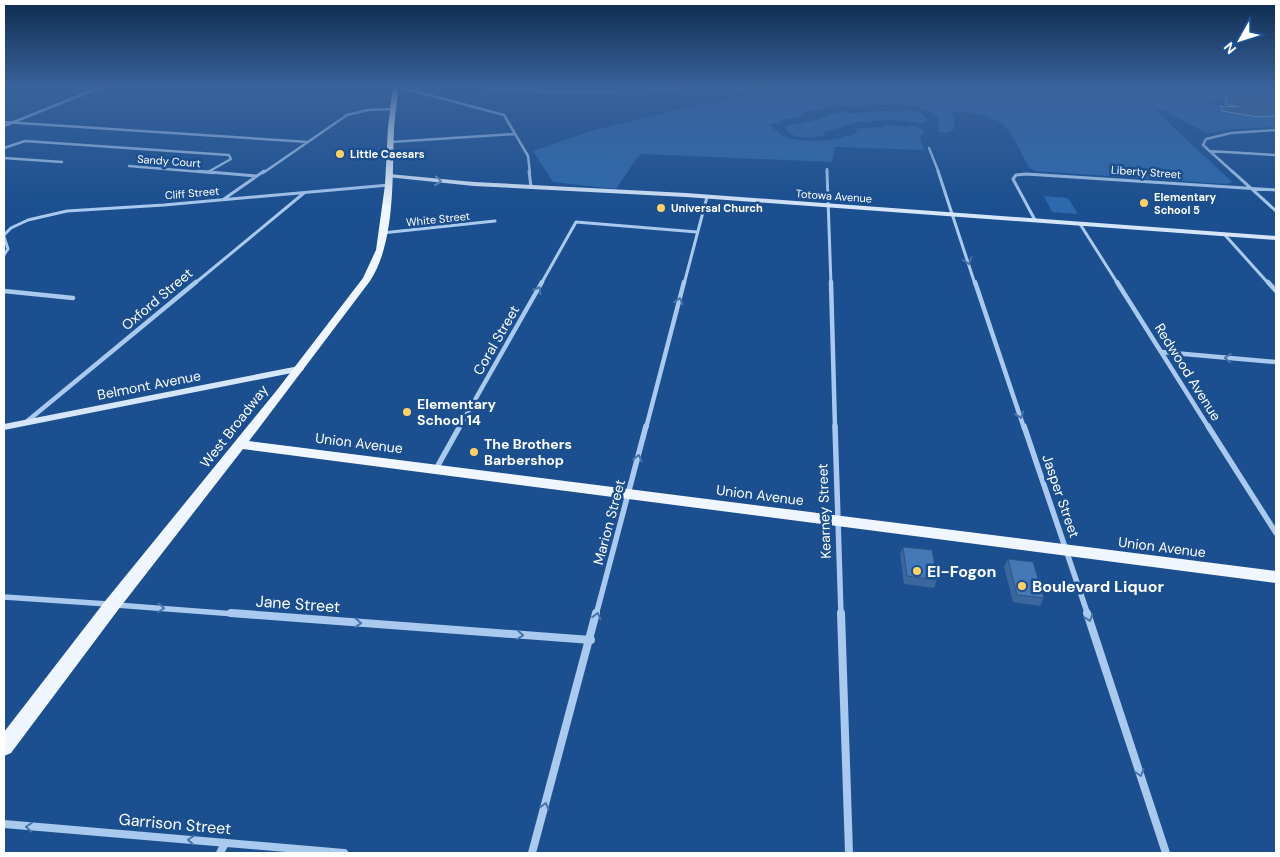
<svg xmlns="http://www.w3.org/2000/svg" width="1280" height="857" viewBox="0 0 1280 857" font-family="'DM Sans',sans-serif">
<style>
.green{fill:#2e69ad}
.water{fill:#3c6290;stroke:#9cc4f0}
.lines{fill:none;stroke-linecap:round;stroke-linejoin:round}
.street-far4{stroke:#a9c9ee;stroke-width:2.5}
.street-far3{stroke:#a9c9ee;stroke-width:3}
.street-far2{stroke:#a9c9ee;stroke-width:4.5}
.street-far1{stroke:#a9c9ee;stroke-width:5.5}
.street{stroke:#a9c9ee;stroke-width:8}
.secondary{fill:#d6e6fa;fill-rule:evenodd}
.primary{fill:#f0f6ff;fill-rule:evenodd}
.wall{fill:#3a679d}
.building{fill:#4478b7;stroke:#305480}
.oneway{stroke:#668bba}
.oneway2{stroke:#4674ac}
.poi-dot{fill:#ffd166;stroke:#1b4f8f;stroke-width:2}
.labels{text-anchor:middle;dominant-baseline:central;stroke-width:5;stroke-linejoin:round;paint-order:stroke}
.far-poi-label{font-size:11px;font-weight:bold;fill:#fff;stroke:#1b4f8f;text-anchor:start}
.far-street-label{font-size:11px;fill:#fff;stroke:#1b4f8f}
.street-label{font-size:14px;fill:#fff;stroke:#1b4f8f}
.poi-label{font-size:14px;font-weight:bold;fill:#fff;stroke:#1b4f8f;text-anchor:start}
.near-poi-label{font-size:16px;font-weight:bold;fill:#fff;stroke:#1b4f8f;text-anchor:start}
.near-street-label{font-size:16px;fill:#fff;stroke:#1b4f8f}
</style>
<rect width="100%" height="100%" fill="#1b4f8f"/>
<!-- green -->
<path class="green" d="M682,87H761L764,88L710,97L696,89L630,96L542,94L545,92H621Z
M838,87H1213L1220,95L1211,103L1222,107L1223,111L1257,117L1276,116V127L1232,129L1207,133L1163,110H1155L1232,182L1227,184L1035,171L1029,167C1022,156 1016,140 1008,130C999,115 966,111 950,112L954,119V129L948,133L939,132V117C917,99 874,106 852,108L850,106L825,107L826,109C816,110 812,110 801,114L805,116C796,117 789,118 781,121L785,123C779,124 775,122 769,125C775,128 778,134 785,137C799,142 831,142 844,137L839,135L849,136L858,132L854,129L884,127L883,125L908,127L910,125L924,130L920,138L924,150L835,147L832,162L642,154L637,158L616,189L553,182L533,151L594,130L720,100L777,91Z
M906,109L921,113L928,121L922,123L899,120V122L892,120L869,121L870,123L862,121L842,126L845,127C837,128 831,130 823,133L827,135C815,137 792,142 785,127L788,125L801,124L844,111L849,113L872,112V110L879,111L906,110Z
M1044,196L1068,198L1078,214L1052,212Z"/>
<!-- water -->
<path class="water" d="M472,87H682L621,92H545Z
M1215,87H1276V116L1257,117L1222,111V107L1219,106L1239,107L1225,104L1227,98L1223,96L1224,94Z"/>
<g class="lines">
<!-- street-far4 -->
<path class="street-far4" d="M399,87L504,115L528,156L530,173
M4,122L308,142
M4,126L101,87
M391,142L515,134
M4,148L25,141L229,155L231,159L208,172
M929,148L939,173
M1209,151L1276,155
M4,158L62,162
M129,166L214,173
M827,169V173
M263,173L347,115L368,110L394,109
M1234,173L1203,145L1206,139L1231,133L1276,130"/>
<!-- street-far3 -->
<path class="street-far3" d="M198,171L257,176
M529,171L531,187
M827,171L831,284
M938,171L975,284
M1232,171L1276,211
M224,199L264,171
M1035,220L1013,179L1016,175L1026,174L1276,190
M1080,224L1118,284
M382,233L495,221
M1224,234L1269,284
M4,235L11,228L28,220L67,211L164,205L389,185
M4,237L8,249L4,255
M194,284L304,193
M541,284L576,222L697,232
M684,284L707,197"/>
<!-- street-far2 -->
<path class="street-far2" d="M831,282L835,428
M975,282L1024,428
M1117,282L1209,428
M1268,282L1276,291
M4,291L73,298
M1162,352L1276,362
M25,423L196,282
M459,428L542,282
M646,428L684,282"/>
<!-- street-far1 -->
<path class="street-far1" d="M835,426L841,615
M1024,426L1088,615
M1208,426L1276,533
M436,469L460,426
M4,597L108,604
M116,605L248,615
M596,615L646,426"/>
<!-- street -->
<path class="street" d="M231,613L591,640
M841,613L849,853
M1087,613L1166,853
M4,824L344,853
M220,853L225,843
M532,853L596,613"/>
<!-- secondary -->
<path class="secondary" d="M389,174L474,182L686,193L1276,236V240L686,197L474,186L387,177V175Z
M299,366L302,367L304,369L302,371L4,430V424Z"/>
<!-- primary -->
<path class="primary" d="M393,87H399C397,101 395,115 394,129C392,176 396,241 370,281L249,441L1276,571V583L243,449L118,610L11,753L4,756V732L106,600L277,390L363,278L376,250L385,185L388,127Z"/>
</g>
<!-- wall -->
<path class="wall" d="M903,547L937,580L934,588L904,584L900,554Z
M1008,559L1044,598L1040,606L1013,602L1004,567Z"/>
<!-- building -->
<path class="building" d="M903,547L932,550L937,580L907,576Z
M1008,559L1033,562L1044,598L1017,595Z"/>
<!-- one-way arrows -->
<defs><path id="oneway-chevron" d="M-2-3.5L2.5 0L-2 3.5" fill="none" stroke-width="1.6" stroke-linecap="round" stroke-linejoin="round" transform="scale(1.25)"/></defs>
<use class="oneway" href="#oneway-chevron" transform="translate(438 181) rotate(6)"/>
<g class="oneway2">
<use href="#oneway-chevron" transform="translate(968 261) rotate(72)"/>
<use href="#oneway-chevron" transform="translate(538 290) rotate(-60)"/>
<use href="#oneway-chevron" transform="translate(679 301) rotate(-75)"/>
<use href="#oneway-chevron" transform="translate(1228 358) rotate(-175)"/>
<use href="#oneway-chevron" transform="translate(1020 415) rotate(71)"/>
<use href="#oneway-chevron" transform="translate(638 458) rotate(-76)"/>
<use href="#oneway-chevron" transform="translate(161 608) rotate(4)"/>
<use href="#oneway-chevron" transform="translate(597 616) rotate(-75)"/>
<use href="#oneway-chevron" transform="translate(1089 618) rotate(72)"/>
<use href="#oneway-chevron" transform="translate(358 623) rotate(4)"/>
<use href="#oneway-chevron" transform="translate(520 635) rotate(4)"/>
<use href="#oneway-chevron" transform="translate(1140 773) rotate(72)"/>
<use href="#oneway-chevron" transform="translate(545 806) rotate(-75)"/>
<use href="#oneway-chevron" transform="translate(29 827) rotate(-175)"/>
<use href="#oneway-chevron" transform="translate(191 840) rotate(-175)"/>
</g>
<!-- sky -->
<linearGradient id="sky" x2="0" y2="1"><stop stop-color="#0f2b4f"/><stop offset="0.42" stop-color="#39639b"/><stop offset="1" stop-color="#39639b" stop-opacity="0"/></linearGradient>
<rect width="1280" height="207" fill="url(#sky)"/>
<!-- markers -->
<g class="poi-dot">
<circle cx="340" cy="154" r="5"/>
<circle cx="1144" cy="203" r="5"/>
<circle cx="661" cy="208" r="5"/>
<circle cx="407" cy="412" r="5"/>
<circle cx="474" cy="452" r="5"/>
<circle cx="917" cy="571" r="5"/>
<circle cx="1022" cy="586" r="5"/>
</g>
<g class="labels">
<!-- far-poi labels -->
<g class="far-poi-label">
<text x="350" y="154">Little Caesars</text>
<text x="1154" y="197">Elementary<tspan x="1154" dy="13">School 5</tspan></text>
<text x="671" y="208">Universal Church</text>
</g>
<!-- far-street labels -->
<g class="far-street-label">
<text transform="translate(169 161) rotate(4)">Sandy Court</text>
<text transform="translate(1146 172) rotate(4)">Liberty Street</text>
<text transform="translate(192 193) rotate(-5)">Cliff Street</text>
<text transform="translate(834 196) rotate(4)">Totowa Avenue</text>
<text transform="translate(438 219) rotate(-6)">White Street</text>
</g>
<!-- street labels -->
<g class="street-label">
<text transform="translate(157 299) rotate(-40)">Oxford Street</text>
<text transform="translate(496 340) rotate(-60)">Coral Street</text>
<text transform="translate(1188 372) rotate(58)">Redwood Avenue</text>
<text transform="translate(149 385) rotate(-11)">Belmont Avenue</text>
<text transform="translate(234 426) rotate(-52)">West Broadway</text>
<text transform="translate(359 443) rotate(7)">Union Avenue</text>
<text transform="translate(760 495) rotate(7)">Union Avenue</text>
<text transform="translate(1061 496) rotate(71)">Jasper Street</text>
<text transform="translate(824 511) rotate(-92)">Kearney Street</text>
<text transform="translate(609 522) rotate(-75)">Marion Street</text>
<text transform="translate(1162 547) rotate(7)">Union Avenue</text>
</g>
<!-- poi labels -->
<g class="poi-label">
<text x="417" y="404">Elementary<tspan x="417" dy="16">School 14</tspan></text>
<text x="484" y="444">The Brothers<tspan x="484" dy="16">Barbershop</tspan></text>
</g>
<!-- near-poi labels -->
<g class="near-poi-label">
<text x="927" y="571">El-Fogon</text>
<text x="1032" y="586">Boulevard Liquor</text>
</g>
<!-- near-street labels -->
<g class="near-street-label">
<text transform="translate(298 604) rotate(4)">Jane Street</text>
<text transform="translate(175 824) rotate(5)">Garrison Street</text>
</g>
</g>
<!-- border -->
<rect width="1280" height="857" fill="none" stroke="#ffffff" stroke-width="10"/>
<!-- north arrow -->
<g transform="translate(1240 40) rotate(231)" stroke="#1b4f8f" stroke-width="4" paint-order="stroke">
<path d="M0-4L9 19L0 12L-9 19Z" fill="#ffffff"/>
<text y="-8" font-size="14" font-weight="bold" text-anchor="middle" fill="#ffffff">N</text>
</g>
</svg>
